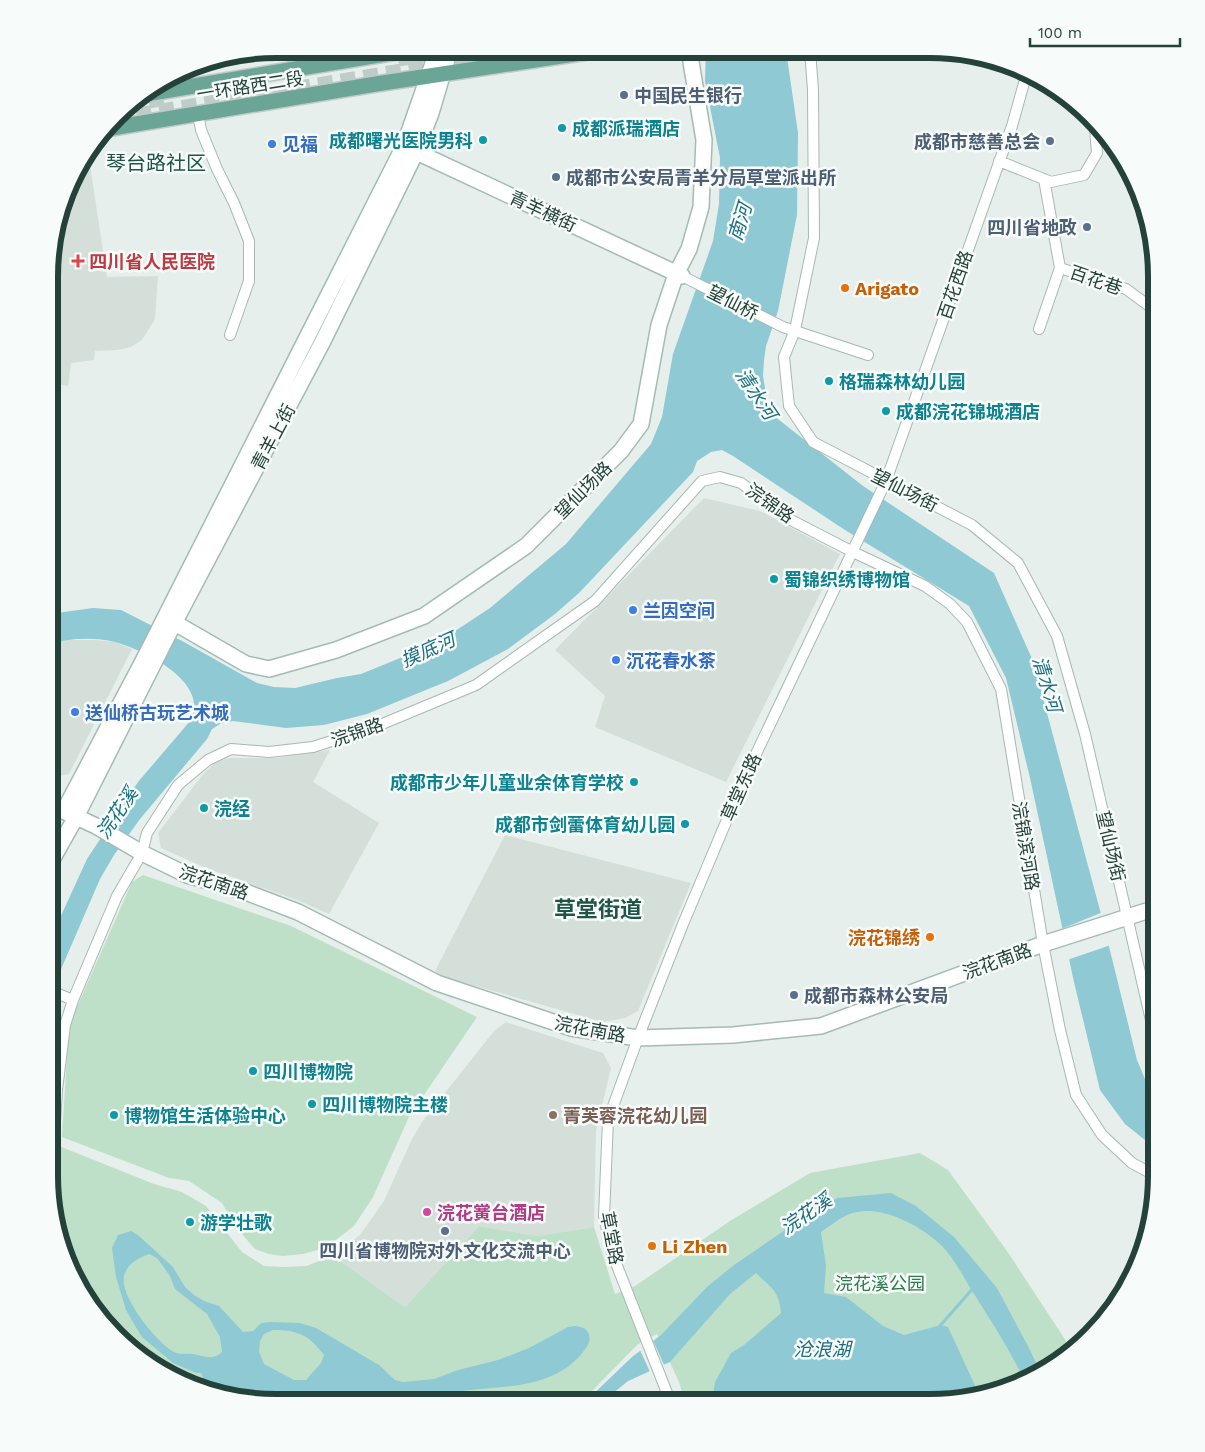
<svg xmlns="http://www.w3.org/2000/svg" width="1205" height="1452" viewBox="0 0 1205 1452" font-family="'Work Sans','Noto Sans SC',sans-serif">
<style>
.built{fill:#d4dfda}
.green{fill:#bfe0c8}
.water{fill:#8ec9d4;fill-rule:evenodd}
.pier{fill:#e6efeb}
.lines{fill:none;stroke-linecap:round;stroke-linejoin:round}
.stream{stroke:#8ec9d4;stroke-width:3}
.primary-tunnel{stroke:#bfccc8;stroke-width:15;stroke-dasharray:15 8;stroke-linecap:butt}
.street-casing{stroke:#a8b8b2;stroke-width:12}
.secondary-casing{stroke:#a4bbb3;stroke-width:18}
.primary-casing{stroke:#c2cac8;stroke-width:18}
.street{stroke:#fff;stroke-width:10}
.secondary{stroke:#fff;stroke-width:15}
.primary{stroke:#6aa596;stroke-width:15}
.service-dot{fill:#5c6f8a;stroke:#f7fbf9;stroke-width:2}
.culture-dot{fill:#0f9aa8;stroke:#f7fbf9;stroke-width:2}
.shop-dot{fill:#3f7fe0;stroke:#f7fbf9;stroke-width:2}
.health-dot{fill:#e0444e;stroke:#f7fbf9;stroke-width:2}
.food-dot{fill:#e8710a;stroke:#f7fbf9;stroke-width:2}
.education-dot{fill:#8d6e63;stroke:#f7fbf9;stroke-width:2}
.hotel-dot{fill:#d1479c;stroke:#f7fbf9;stroke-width:2}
.labels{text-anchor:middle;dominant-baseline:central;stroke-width:5;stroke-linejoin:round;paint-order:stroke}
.street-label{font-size:18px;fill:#24423a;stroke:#f7fbf9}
.service-label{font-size:18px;font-weight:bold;fill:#4e5e75;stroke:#f7fbf9;text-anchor:start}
.culture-label{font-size:18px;font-weight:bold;fill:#0d838f;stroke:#f7fbf9;text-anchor:start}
.shop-label{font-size:18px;font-weight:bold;fill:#366cbe;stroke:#f7fbf9;text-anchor:start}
.health-label{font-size:18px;font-weight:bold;fill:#be3a42;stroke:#f7fbf9;text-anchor:start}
.food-label{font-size:18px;font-weight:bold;fill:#c56008;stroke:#f7fbf9;text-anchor:start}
.education-label{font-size:18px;font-weight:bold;fill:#785e54;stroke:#f7fbf9;text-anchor:start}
.hotel-label{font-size:18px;font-weight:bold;fill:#b23c85;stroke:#f7fbf9;text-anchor:start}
.park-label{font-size:18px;fill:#2d7a4b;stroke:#f7fbf9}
.water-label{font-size:19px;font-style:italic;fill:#1c6f80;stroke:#f7fbf9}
.quarter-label{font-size:20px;fill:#1f5548;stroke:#f7fbf9}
.district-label{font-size:22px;font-weight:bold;fill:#1f5548;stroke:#f7fbf9}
.rim{fill:none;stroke:#24423a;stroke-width:6}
</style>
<rect width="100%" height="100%" fill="#e6efeb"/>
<!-- built -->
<path class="built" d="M88,152L107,277L158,276L155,319L142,340L131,347L117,350L95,351L94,360L71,363L68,386L50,383L51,246L79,162Z
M704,498L760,511L840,554L726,782L595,727L605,696L555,650Z
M62,640H95L115,642L132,649L69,774L50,777V644Z
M330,750L313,782L379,823L329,914L297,900L206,868L161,848L158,833L204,773L216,762L229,758H277Z
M505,835L691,883L638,1011L625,1018L603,1022L440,976L435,971Z
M506,1022L603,1053L611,1068L596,1131L594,1227L537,1236L479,1226L405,1307L333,1256L360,1235L384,1201L411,1141L422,1122L494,1031Z"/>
<!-- green -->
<path class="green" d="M321,49H360L323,55Z
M143,875L291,926L477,1017L409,1117L373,1197L354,1226L325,1248L303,1254L283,1256L269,1254L255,1249L235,1226L222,1203L189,1181L169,1178L62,1137L69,1025L132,882Z
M49,1145L59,1146L154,1184L182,1192L206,1206L242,1252L264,1266L284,1267L306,1266L333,1256L405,1307L479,1226L537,1236L594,1227L615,1294L635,1286L730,1221L810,1173L920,1153L948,1170L1007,1251L1070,1347L1043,1373L944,1403H685L679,1382L657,1334L637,1345L593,1390L577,1403H260L203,1391L150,1365L79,1290L57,1235L49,1177Z"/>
<!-- water -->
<path class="water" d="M706,50H786L798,133L797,215L778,311L766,346L764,360L763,376L769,412L863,486L994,573L1033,661L1101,914L1137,1060L1150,1091L1156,1098V1149L1125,1124L1100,1090L1074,982L1030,778L1006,678L969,606L845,530L733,456L722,450L711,452L697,461L693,472L579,593L555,614L508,649L448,681L367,714L324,725L286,728L233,721L220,724L212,729L207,739L140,819L114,855L100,879L49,997V942L87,859L138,782L191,720C210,682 144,650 115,642C94,637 70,638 50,644V614L93,608L121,610L184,642L257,683L274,687L295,688L337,678L361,674L437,643L490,608L566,544L651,444L662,417L673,354L713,241L719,204L720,158L705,81Z
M891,1193L916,1206L954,1237L997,1288L1029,1348L1041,1373L1024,1379C1008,1347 988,1316 969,1286C961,1272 952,1256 941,1245C918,1224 877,1202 847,1215C838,1219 829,1227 821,1232L826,1266L824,1293L846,1297L883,1326L904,1335L941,1325L948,1327L978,1392L944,1403H712L715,1382L731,1353L744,1345L781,1313C779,1290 771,1288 756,1273L730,1294L670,1362L628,1381L601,1403H584L632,1357L661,1335L707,1287L734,1265L807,1215L837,1198Z
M131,1231L138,1235L173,1267L185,1287L194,1295L204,1301L219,1306L243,1332L253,1331L261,1323L271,1322L300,1323L316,1328L379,1365L395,1380L403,1382L434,1379L458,1370L498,1360L529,1348L568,1327L576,1326L584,1328C591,1333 591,1341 586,1348C560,1386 513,1386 471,1390C458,1391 445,1393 433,1394L418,1397L410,1403H260L209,1392L201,1373H196L173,1363L142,1337L134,1324L126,1310L116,1277L112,1248L118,1235ZM149,1254L157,1258L170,1276L175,1289L207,1314L220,1337L222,1352C213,1361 204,1356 193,1354C187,1353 180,1355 174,1352C157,1343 119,1296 124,1276C127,1264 138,1258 149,1254ZM273,1330C298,1330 309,1335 324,1355L321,1363L306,1380H294L264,1364L259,1352L260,1341L264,1334Z"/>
<!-- pier -->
<path class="pier" d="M1103,912L1111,945L1067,960L1061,929Z
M652,1338L665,1367L651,1374L639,1348Z"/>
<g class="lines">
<!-- stream -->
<path class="stream" d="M939,1327L975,1286"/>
<!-- primary-tunnel -->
<path class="primary-tunnel" d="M398,59L458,49
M126,105L166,98
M114,119L491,56"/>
<defs>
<path id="street" d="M810,50L813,90L814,238L795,330L784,357L789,406L813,442L972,525L1018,563L1057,636L1085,734L1156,1042
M198,114L201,130L217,169L234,203L249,241V281L230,335
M999,161L1051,182L1084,175L1097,153L1095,129
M1044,179L1060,268L1126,289L1156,311
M682,276L783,327L868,355
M1039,329L1060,268
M49,990L73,1000
M52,1171L57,1090L65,1025L73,1000L117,896L142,853L147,833L178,785L208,760L231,749L269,752L313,747L375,727L476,685L595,601L702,481L720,477L741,483L787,518L853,552L925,586L950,604L967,622L1001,689L1043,944L1060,1030L1076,1095L1102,1135L1132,1163L1156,1176
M671,1403L612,1253L604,1216L608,1120L638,1038L683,924L745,777L886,481L1012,126L1026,76"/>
<path id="secondary" d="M408,148L682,276
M175,623L246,664L269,669L336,650L424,616L526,546L621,451L641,424L659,325L676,274L689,249L701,207L704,140L689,50
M50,805L96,826L142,853L187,875L243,891L298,912L437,983L571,1028L638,1038L733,1035L821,1026L1043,944L1156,908
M64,811L142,663L404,146L438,49
M49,865L76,817L172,627L323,341L416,152L431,113L450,49"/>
<path id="primary" d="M503,54L531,49
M146,94L415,49
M106,129L376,84L601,50"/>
</defs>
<!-- street casing -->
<use href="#street" class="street-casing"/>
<!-- secondary casing -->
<use href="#secondary" class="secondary-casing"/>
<!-- primary casing -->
<use href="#primary" class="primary-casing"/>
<!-- street -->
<use href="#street" class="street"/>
<!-- secondary -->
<use href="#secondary" class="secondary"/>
<!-- primary -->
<use href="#primary" class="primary"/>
</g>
<!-- markers -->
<g class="service-dot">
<circle cx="624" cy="95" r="5"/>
<circle cx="1050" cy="141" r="5"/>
<circle cx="556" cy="177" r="5"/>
<circle cx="1087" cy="227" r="5"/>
<circle cx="794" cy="995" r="5"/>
<circle cx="445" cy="1231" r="5"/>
</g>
<g class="culture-dot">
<circle cx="562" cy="128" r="5"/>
<circle cx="483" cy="140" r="5"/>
<circle cx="829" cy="381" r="5"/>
<circle cx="886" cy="411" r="5"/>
<circle cx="774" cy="579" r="5"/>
<circle cx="634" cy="782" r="5"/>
<circle cx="204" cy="808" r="5"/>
<circle cx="685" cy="824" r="5"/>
<circle cx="253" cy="1071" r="5"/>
<circle cx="312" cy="1104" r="5"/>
<circle cx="114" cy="1115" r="5"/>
<circle cx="190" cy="1222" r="5"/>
</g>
<g class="shop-dot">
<circle cx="272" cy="144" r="5"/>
<circle cx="633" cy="610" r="5"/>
<circle cx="616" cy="660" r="5"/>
<circle cx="75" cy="712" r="5"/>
</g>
<path class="health-dot" d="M75.5 253.5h5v5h5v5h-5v5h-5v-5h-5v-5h5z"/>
<g class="food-dot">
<circle cx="845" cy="288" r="5"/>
<circle cx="930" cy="937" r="5"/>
<circle cx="652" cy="1246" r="5"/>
</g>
<circle class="education-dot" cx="553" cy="1115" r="5"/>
<circle class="hotel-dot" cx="427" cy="1212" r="5"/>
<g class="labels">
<!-- street labels -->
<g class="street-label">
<text transform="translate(250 86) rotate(-9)">一环路西二段</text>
<text transform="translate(543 211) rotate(25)">青羊横街</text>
<text transform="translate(1096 280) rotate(19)">百花巷</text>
<text transform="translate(955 285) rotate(-71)">百花西路</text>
<text transform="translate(733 302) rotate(27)">望仙桥</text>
<text transform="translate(273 437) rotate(-62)">青羊上街</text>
<text transform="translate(583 490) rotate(-45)">望仙场路</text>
<text transform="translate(905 490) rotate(27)">望仙场街</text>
<text transform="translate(770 503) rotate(35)">浣锦路</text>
<text transform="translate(357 732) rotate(-19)">浣锦路</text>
<text transform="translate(741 787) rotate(-66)">草堂东路</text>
<text transform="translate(1026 846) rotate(81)">浣锦滨河路</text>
<text transform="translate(1111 846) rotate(77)">望仙场街</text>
<text transform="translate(214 882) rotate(19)">浣花南路</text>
<text transform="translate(997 961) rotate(-20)">浣花南路</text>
<text transform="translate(590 1029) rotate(11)">浣花南路</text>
<text transform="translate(612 1238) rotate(79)">草堂路</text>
</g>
<!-- service labels -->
<g class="service-label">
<text x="634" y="95">中国民生银行</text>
<text x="1040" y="141" text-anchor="end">成都市慈善总会</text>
<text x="566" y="177">成都市公安局青羊分局草堂派出所</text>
<text x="1077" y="227" text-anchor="end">四川省地政</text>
<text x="804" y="995">成都市森林公安局</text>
<text x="445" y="1250" text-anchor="middle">四川省博物院对外文化交流中心</text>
</g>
<!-- culture labels -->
<g class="culture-label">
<text x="572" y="128">成都派瑞酒店</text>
<text x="473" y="140" text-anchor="end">成都曙光医院男科</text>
<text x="839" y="381">格瑞森林幼儿园</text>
<text x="896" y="411">成都浣花锦城酒店</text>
<text x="784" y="579">蜀锦织绣博物馆</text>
<text x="624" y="782" text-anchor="end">成都市少年儿童业余体育学校</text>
<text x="214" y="808">浣经</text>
<text x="675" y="824" text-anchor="end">成都市剑蕾体育幼儿园</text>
<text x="263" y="1071">四川博物院</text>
<text x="322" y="1104">四川博物院主楼</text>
<text x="124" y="1115">博物馆生活体验中心</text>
<text x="200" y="1222">游学壮歌</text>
</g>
<!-- shop labels -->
<g class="shop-label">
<text x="282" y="144">见福</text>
<text x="643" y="610">兰因空间</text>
<text x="626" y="660">沉花春水茶</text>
<text x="85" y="712">送仙桥古玩艺术城</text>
</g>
<!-- health labels -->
<g class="health-label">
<text x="89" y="261">四川省人民医院</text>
</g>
<!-- food labels -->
<g class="food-label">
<text x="855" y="288">Arigato</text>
<text x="920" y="937" text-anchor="end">浣花锦绣</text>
<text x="662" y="1246">Li Zhen</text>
</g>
<!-- education labels -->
<g class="education-label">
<text x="563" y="1115">菁芙蓉浣花幼儿园</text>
</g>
<!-- hotel labels -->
<g class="hotel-label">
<text x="437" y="1212">浣花黉台酒店</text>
</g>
<!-- park labels -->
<g class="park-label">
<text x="880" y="1283">浣花溪公园</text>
</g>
<!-- water labels -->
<g class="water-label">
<text transform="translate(740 222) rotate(-73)">南河</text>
<text transform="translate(756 394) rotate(56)">清水河</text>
<text transform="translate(428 650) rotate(-24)">摸底河</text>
<text transform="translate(1047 684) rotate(73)">清水河</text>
<text transform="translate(117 813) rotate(-56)">浣花溪</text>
<text transform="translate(806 1214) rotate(-34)">浣花溪</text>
<text x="822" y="1349">沧浪湖</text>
</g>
<!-- quarter labels -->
<g class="quarter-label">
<text x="156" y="163">琴台路社区</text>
</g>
<!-- district labels -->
<g class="district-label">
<text x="598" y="909">草堂街道</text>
</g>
</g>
<!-- crop -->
<path d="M0 0H1205V1452H0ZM276 58H930A218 218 0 0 1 1148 276V1176A218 218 0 0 1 930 1394H276A218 218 0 0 1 58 1176V276A218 218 0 0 1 276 58Z" fill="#f7fbf9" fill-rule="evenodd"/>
<path class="rim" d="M276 58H930A218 218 0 0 1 1148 276V1176A218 218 0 0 1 930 1394H276A218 218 0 0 1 58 1176V276A218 218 0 0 1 276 58Z"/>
<!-- scale -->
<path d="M1030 38v8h150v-8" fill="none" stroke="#24423a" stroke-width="2.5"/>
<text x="1038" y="38" font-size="15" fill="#24423a" stroke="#f7fbf9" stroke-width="4" paint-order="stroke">100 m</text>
</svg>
